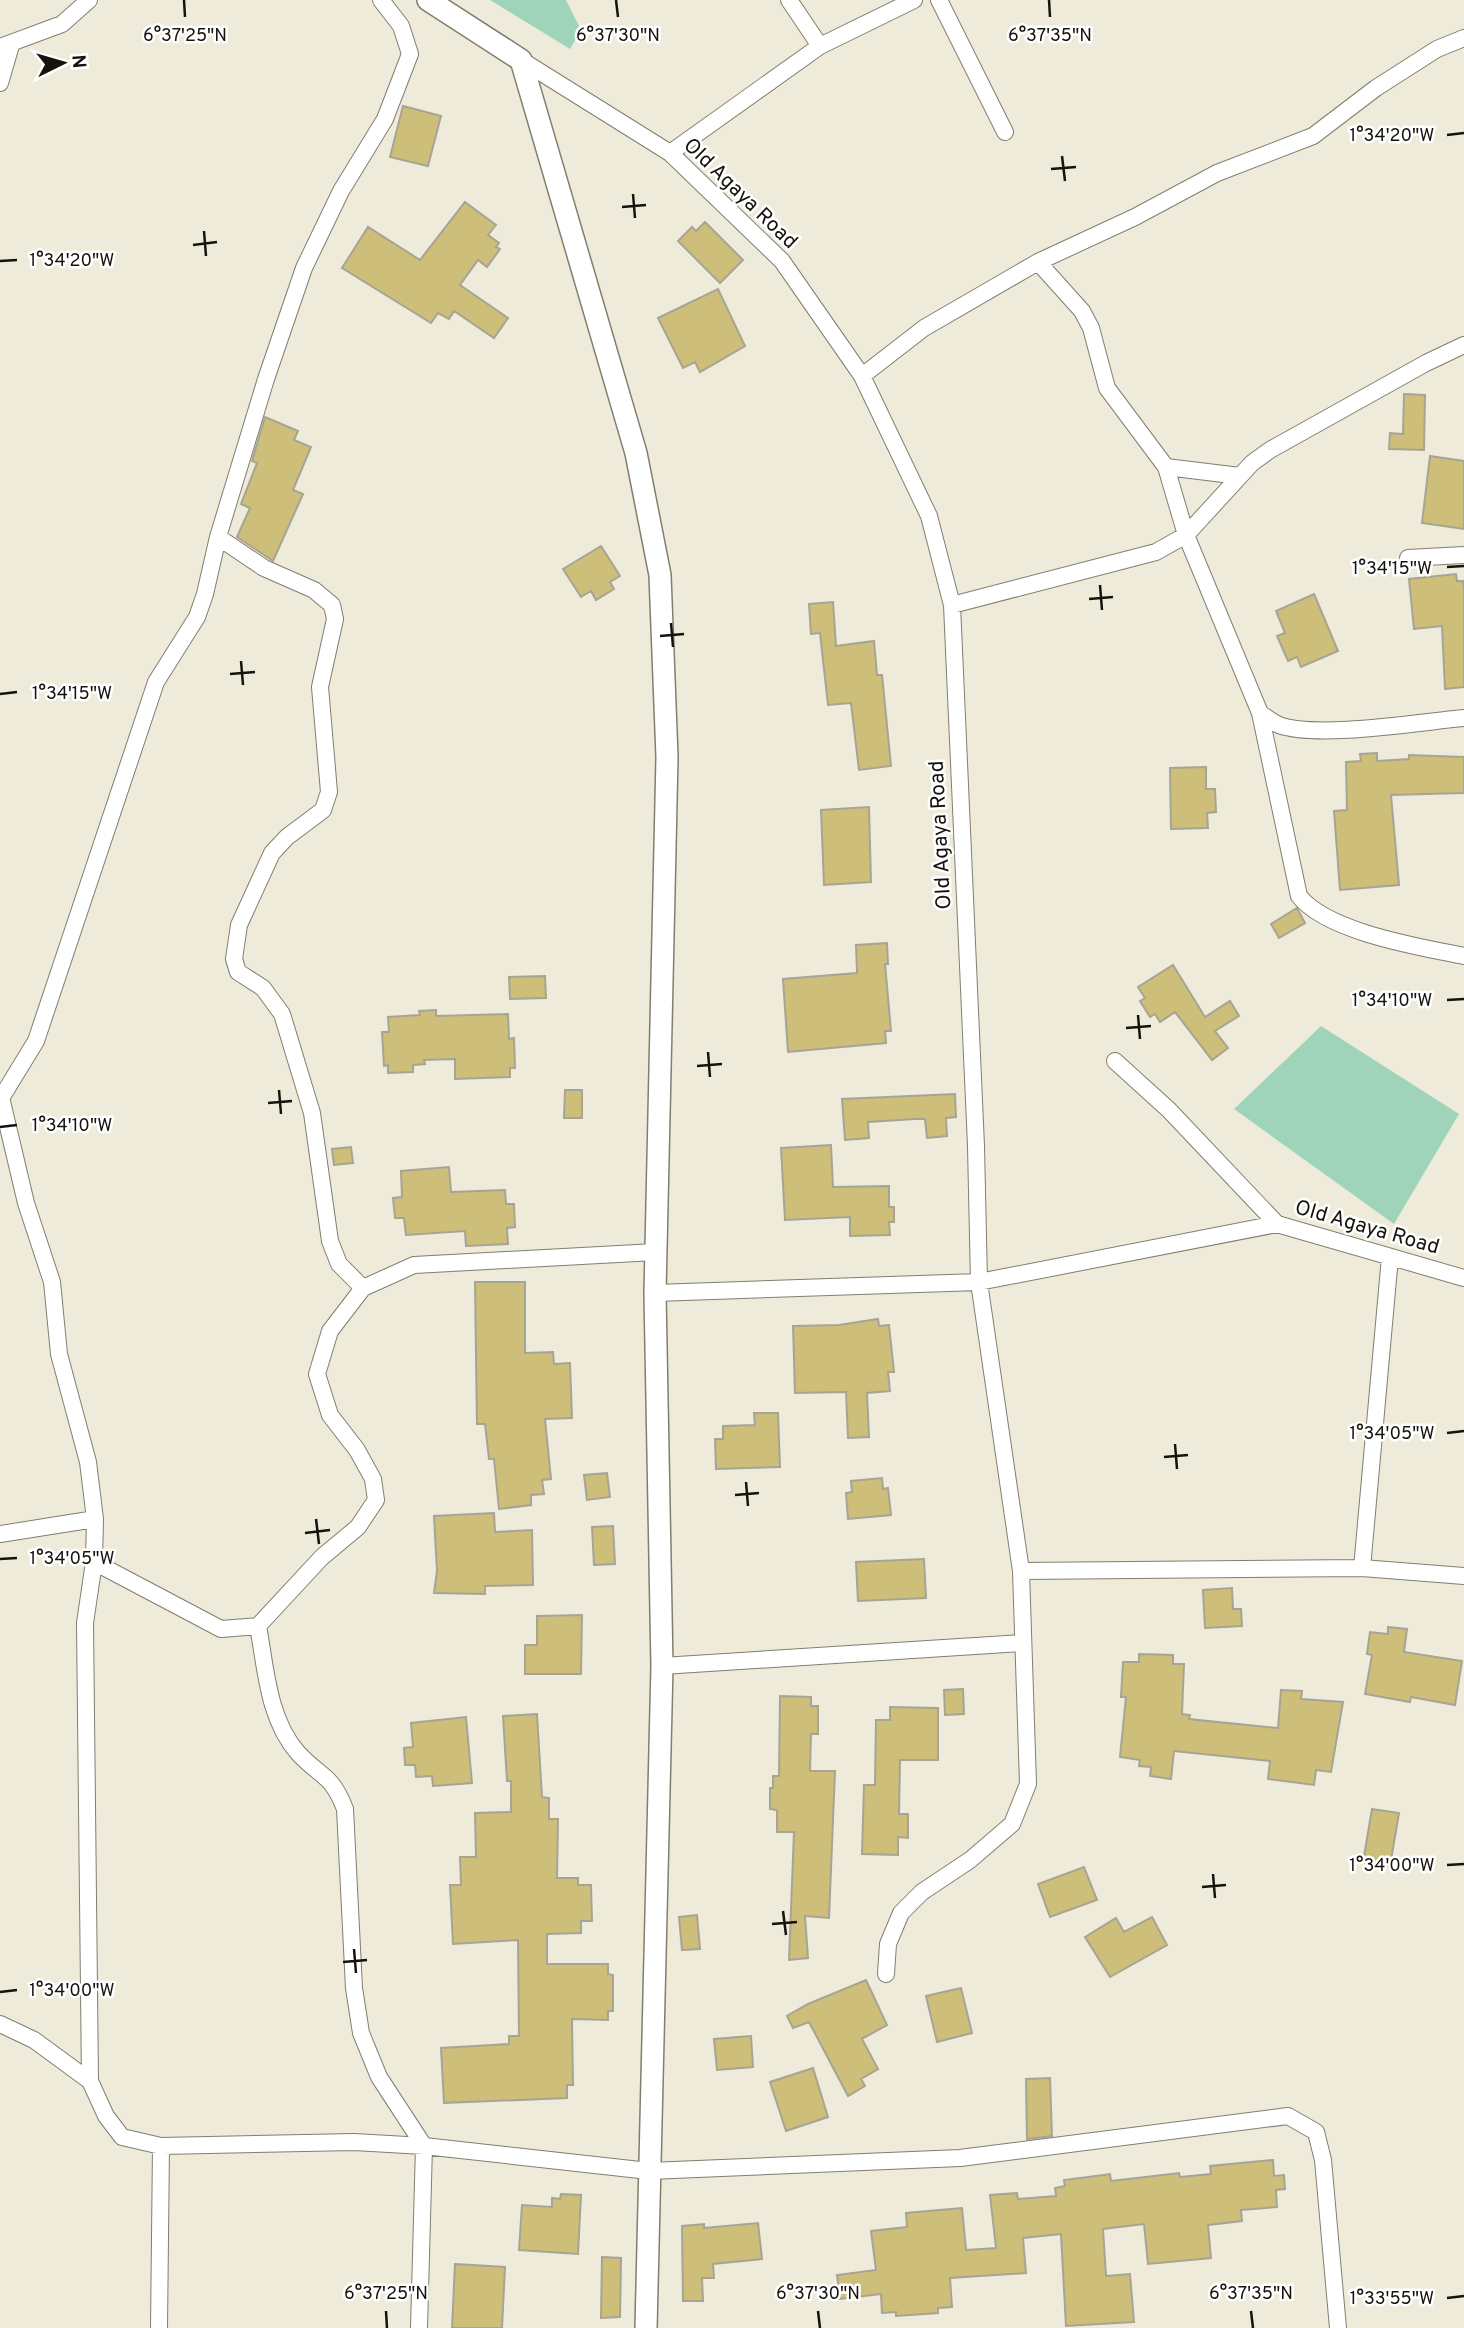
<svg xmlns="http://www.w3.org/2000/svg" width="1464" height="2328" viewBox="0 0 1464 2328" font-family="Overpass,sans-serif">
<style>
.green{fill:#9fd4ba}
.building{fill:#cdbe7a;stroke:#a7a494;stroke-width:2}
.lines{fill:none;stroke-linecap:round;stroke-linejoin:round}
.street-casing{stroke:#817e6f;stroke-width:18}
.secondary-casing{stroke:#817e6f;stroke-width:24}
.street{stroke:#fff;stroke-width:16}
.secondary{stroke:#fff;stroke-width:21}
.ticks{fill:none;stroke:#15130e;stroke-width:2.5}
.labels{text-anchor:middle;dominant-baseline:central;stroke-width:5;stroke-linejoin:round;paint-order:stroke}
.street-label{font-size:21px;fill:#15130e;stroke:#fff}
.ticks-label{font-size:18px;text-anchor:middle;fill:#15130e;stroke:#fff;stroke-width:5;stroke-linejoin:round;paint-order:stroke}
</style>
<rect width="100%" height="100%" fill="#efebdb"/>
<!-- green -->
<path class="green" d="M490,0H566L581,30L570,49Z
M1321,1026L1459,1114L1394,1224L1234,1109Z"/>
<!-- building -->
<path class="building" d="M403,106L441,116L428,166L390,157Z
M465,202L496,225L488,235L499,243L496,247L500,249L487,267L478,260L460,285L508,318L494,338L454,311L449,319L438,313L431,323L342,268L368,227L420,260Z
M705,222L743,260L720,283L678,241L692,227L696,231Z
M718,289L745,346L700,372L695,362L683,368L658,318Z
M1404,394L1425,395L1424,450L1389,449L1390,433L1403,434Z
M265,417L298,431L294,440L311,447L293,490L303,494L273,561L237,537L250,508L241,504L257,463L252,461Z
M1430,456L1464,461V529L1422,523Z
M601,546L620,576L610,582L614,589L596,600L591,591L581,597L563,569Z
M1456,574L1457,581H1463L1464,589V687L1445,689L1442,626L1414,629L1409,579Z
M1314,594L1338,651L1301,667L1297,657L1288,661L1277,636L1285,633L1276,611Z
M833,602L836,646L874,641L877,675H882L891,766L859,770L851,703L828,705L820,633L811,634L809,604Z
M1377,753V761L1409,759V755L1464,757V793L1391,795L1399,885L1340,890L1334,811L1347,810L1346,762L1361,761L1360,754Z
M1206,767V789H1215L1216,812L1207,813L1208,828L1171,829L1170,768Z
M869,807L871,882L824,885L821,810Z
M1297,908L1305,923L1279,938L1271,924Z
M887,943L888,964H885L891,1031H885L886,1043L788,1052L783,979L857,973L856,945Z
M1173,965L1205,1017L1230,1001L1239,1016L1215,1031L1228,1048L1212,1060L1175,1012L1160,1022L1155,1014L1150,1017L1140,1001L1145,998L1138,987Z
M545,976L546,998L510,999L509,977Z
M436,1010V1016L508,1014L509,1039L514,1038L515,1068H510V1077L455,1079V1059L424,1060L425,1064L413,1065V1072L388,1073V1065L384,1066L382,1032H389L388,1017L420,1015L419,1011Z
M565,1090H582V1118H564Z
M955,1094L956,1117L946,1118L947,1136L927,1138L925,1119H915L868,1122L869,1138L845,1140L842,1099Z
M831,1145L833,1187L889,1186V1207H894V1222H889L890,1235L850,1236V1217L785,1220L781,1148Z
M351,1147L353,1163L334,1165L332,1149Z
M449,1167L451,1192L505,1190L506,1204H514L515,1227L507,1228L508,1244L466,1246L465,1231L406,1235L404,1218H395L393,1198L402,1197L401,1171Z
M475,1282H525V1353L553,1352L554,1364L570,1363L572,1418L545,1419L551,1479L542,1480L544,1494L531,1495V1505L499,1509L494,1459H489L485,1424H477Z
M878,1319L879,1326L889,1325L894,1372H888L890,1391L867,1393L869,1437L848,1438L846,1392L795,1393L793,1326L839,1325Z
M754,1413H778L780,1467L716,1469L715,1439H723V1426L755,1425Z
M607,1473L610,1497L587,1500L584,1475Z
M882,1478L883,1489L888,1488L891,1515L848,1519L846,1493L852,1492L851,1481Z
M494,1513L495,1532L532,1530L533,1585L485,1586V1594L434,1593L437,1571L434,1516Z
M613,1526L615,1564L594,1565L592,1527Z
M924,1559L926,1598L858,1601L856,1562Z
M1232,1588L1233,1609H1241L1242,1626L1205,1628L1203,1590Z
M582,1615L581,1674H525V1645H537V1616Z
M1388,1627L1407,1629L1404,1652L1462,1661L1455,1705L1411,1697L1410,1702L1365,1694L1372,1655L1367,1654L1370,1632L1388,1634Z
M1139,1654L1173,1655V1664H1184L1182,1714L1190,1715L1189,1719L1278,1728L1281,1690L1302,1691L1301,1699L1343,1702L1331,1772L1316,1770L1314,1785L1268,1779L1270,1761L1174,1751L1171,1779L1150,1776L1151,1767L1139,1766L1140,1760L1120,1757L1126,1697H1121L1123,1662H1139Z
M963,1689L964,1714L945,1715L944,1690Z
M780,1696L811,1697V1706H818V1734H811L810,1771H835L829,1918L805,1916L808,1958L789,1960L794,1832H777V1810L770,1809V1788H773V1776H779Z
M890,1707L938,1708V1760H900L899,1814H908V1838L898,1837V1855L862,1854L864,1785H875L876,1720H890Z
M537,1714L542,1797L549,1798V1819H558L557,1878H578V1885H591L592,1921H581V1933L547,1934V1964H608V1974L613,1975V2011H608V2020L572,2019L573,2085H567V2098L444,2103L441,2048L509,2044V2036H519L518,1940L453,1944L450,1885H461L460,1857H476L475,1813L511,1812V1781H507L503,1716Z
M466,1717L472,1783L433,1786L432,1776L416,1777L415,1765H405L404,1748L413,1747L411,1723Z
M1372,1809L1399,1813L1390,1866L1363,1862Z
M1084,1867L1097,1900L1050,1917L1038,1884Z
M697,1915L700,1949L682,1950L679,1917Z
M1152,1917L1167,1945L1110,1977L1085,1937L1116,1918L1124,1932Z
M866,1980L887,2025L862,2039L878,2069L861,2079L865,2086L848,2096L809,2022L793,2028L787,2016L808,2004Z
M961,1988L972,2033L937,2042L926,1996Z
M751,2036L753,2067L717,2070L714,2039Z
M813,2068L828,2117L786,2131L770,2082Z
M1050,2078L1052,2136L1027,2139L1026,2079Z
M1273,2160L1274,2176L1284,2175L1285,2189L1276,2190L1277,2207L1241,2210L1242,2221L1208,2225L1211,2258L1148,2264L1144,2224L1103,2229L1106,2276L1130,2274L1134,2322L1066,2326L1061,2234L1023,2238L1026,2273L950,2278L952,2307L938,2308V2313L896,2316V2312L882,2313L881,2294L840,2299L837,2275L876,2270L871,2231L907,2227L906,2213L962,2208L966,2250L996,2248L990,2195L1017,2193L1018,2199L1056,2196L1055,2188L1065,2186L1064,2180L1110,2174L1111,2181L1179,2173L1180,2177L1211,2174L1210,2166Z
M561,2194L581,2195L578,2254L519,2250L522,2205L552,2207V2198L560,2199Z
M758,2223L762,2259L713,2264L714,2278H702L703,2301H683L682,2226L704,2224V2228Z
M602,2257L621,2258L620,2317L601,2318Z
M455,2264L505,2267L502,2328H452Z"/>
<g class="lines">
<defs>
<path id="street" d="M939,0L1005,132
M820,46L914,0
M0,47L62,24L89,0
M521,60L670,153L782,261L862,376L929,516L952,605L976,1146L979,1282L1021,1571L1028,1784L1012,1824L970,1860L922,1892L901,1913L888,1944L886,1974
M0,83L11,45
M670,153L820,46L789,0
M1038,262L1082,311L1091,328L1107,388L1166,467L1186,535L1260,713C1266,717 1272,722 1279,725C1317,739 1420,722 1464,718
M862,376L924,328L1038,262L1135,217L1217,173L1313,136L1376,88L1437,49L1464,38
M1166,467L1240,476
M218,537L264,568L314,590L332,605L335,619L320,687L329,792L323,810L287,837L272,853L239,925L234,959L238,972L263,988L282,1014L312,1113L330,1241L339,1264L363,1288
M1408,558L1464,555
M952,605L1156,552L1186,535L1252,463L1270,450L1426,363L1464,345
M1260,713L1299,896C1327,932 1420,947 1464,956
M1115,1061L1169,1110L1277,1224
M0,1093L26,1203L52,1282L59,1354L88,1462L95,1519L94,1562L85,1623L90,2081
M3,1095L36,1041L156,682L197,617L205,594L218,537L266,379L304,268L341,191L385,119L410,54L401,26L381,0
M655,1293L979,1282L1277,1224L1464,1278
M0,1534L95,1519
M94,1562L221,1629L258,1626L322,1557L358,1527L376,1500L373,1479L357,1450L330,1415L317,1374L330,1331L363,1288L414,1265L655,1252
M1362,1568L1390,1257
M1021,1571L1362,1568L1464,1576
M258,1626C266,1669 268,1719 298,1753C321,1778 331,1773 345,1809L354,1988L361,2033L379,2077L424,2146L419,2328
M662,1666L1023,1643
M0,2024L34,2040L90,2081L106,2116L122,2137L161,2146L354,2142L424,2146L649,2171L960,2158L1288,2116L1316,2132L1323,2160L1338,2328
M159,2328L161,2146"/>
<path id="secondary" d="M428,0L521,60L636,453L660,575L667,757L655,1293L662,1666L646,2328"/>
</defs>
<!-- street casing -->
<use href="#street" class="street-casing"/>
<!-- secondary casing -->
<use href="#secondary" class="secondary-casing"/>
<!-- street -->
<use href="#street" class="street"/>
<!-- secondary -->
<use href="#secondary" class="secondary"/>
</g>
<!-- ticks -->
<path class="ticks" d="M184,0L185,17M616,0L618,17M1049,0L1050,17M1447,135L1464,133M1062,156L1065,181M1051,169L1076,167M633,194L635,218M622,207L646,205M204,231L206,256M193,245L217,242M0,261L17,260M1447,567L1464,566M1100,585L1102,610M1089,599L1113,597M671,623L673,647M660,636L684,634M241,661L243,685M230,674L255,672M0,694L17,692M1447,1000L1464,999M1138,1015L1140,1039M1126,1028L1151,1026M708,1052L710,1077M697,1066L722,1064M279,1090L281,1114M268,1103L292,1101M0,1127L17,1125M1447,1433L1464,1431M1175,1444L1177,1469M1164,1457L1188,1455M746,1482L748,1506M735,1495L759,1493M316,1519L319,1544M305,1533L330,1530M0,1559L17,1558M1447,1865L1464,1864M1213,1874L1215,1898M1202,1887L1226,1885M783,1911L786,1935M772,1924L797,1922M354,1949L356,1973M343,1962L367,1960M0,1992L17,1990M1447,2298L1464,2296M386,2311L387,2328M818,2311L820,2328M1251,2311L1253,2328"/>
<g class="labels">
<!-- street labels -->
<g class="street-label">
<text transform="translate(740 194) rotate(44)">Old Agaya Road</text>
<text transform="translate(941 835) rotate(-93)">Old Agaya Road</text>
<text transform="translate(1367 1228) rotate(16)">Old Agaya Road</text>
</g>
</g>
<g class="ticks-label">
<text x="185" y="41">6°37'25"N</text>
<text x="618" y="41">6°37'30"N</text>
<text x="1050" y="41">6°37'35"N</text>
<text x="1392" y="141">1°34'20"W</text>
<text x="72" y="266">1°34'20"W</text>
<text x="1392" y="574">1°34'15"W</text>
<text x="72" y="699">1°34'15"W</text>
<text x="1392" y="1006">1°34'10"W</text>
<text x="72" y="1131">1°34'10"W</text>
<text x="1392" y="1439">1°34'05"W</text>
<text x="72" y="1564">1°34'05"W</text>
<text x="1392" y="1871">1°34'00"W</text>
<text x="72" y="1996">1°34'00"W</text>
<text x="386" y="2299">6°37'25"N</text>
<text x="818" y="2299">6°37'30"N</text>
<text x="1251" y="2299">6°37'35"N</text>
<text x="1392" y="2304">1°33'55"W</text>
</g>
<!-- north arrow -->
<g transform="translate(63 63) rotate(85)" stroke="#ffffff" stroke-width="5" paint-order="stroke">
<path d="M0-5L12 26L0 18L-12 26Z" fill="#15130e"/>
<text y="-10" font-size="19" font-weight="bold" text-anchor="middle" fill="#15130e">N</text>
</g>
</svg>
